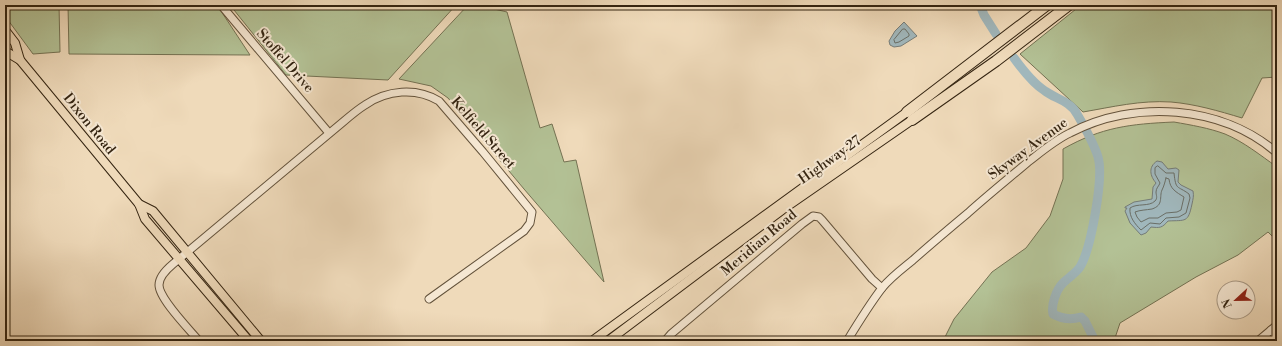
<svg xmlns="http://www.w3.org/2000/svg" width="1282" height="346" font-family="'Libre Bodoni',serif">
<rect width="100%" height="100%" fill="#efdaba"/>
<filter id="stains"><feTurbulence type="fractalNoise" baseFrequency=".005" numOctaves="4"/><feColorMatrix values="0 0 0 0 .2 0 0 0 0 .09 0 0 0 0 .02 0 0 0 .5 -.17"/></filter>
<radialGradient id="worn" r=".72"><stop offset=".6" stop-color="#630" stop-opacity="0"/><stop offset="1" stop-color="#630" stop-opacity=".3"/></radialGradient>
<g fill="#b3c195" stroke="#747253">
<path d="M5,5H59L60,52L33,54L5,16Z"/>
<path d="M68,5H217L250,55L69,54Z"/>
<path d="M230,5H456L388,80L286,75Z"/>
<path d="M468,5H477L507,12L540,128L552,124L564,162L576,160L604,282L524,189L448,98L431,86L399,79Z"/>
<path d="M1081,5H1277V77L1262,78L1242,118C1219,111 1195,104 1171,102C1141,100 1112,107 1083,112L1020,54Z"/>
<path d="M1174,122C1191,125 1209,128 1225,134C1244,142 1260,155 1277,167V241L1268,232L1238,255L1196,277L1120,323L1114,341H943L954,319L992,272L1026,248L1050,216L1063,179V149C1102,127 1130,124 1174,122Z"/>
</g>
<g fill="#a0b7bc" stroke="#757c78">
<path d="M904,22L917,36L901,46L894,47L890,45L889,41L895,31Z"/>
<path d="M1157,161L1162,162L1168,169L1176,168L1179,170L1178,182L1181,185L1193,191C1194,196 1193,199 1192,204C1188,223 1186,220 1168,221C1162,228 1160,228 1151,227L1146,233L1141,235L1130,223L1125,211L1127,208H1125V207L1134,202L1152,199L1153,187L1156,183C1150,176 1148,167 1157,161Z"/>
</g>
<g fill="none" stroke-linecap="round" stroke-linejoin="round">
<g stroke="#6a6e66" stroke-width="1">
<path d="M903,29H905L909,34V36L899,42L895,43L894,40Z"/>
<path d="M1158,166L1166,173H1174C1176,191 1177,185 1189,194L1190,198L1186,213L1179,217L1166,218L1160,224L1150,223L1141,230C1135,224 1129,217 1130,208C1137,203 1149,207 1155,201C1158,198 1156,195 1156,192C1156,188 1159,186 1160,183L1155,174V168Z"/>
<path d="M1166,178L1169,179C1170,189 1176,192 1184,197L1181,210L1177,212L1166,213L1158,218H1149L1141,222L1137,217L1135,212C1140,210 1146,210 1152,209C1164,205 1159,197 1162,190C1164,186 1165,182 1166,178Z"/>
</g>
<g stroke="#a0b7bc" stroke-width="9">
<path d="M980,5L984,15L996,34"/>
<path d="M1014,58C1022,69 1034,84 1045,91C1056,99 1070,101 1077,114C1084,126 1094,144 1098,157C1104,177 1091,249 1080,267C1076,273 1068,278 1063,283C1056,290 1051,305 1053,314C1062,319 1071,320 1081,317L1085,321L1095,341"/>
</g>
<g stroke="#63523b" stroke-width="9">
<g id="minor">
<path d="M221,5L329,133"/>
<path d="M1271,330L1277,337"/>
<path d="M199,341C190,330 159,299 159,285C159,277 167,269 173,264L343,122C350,116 357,110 365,105C387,90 416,87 439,101L483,152L532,212L530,223L524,231L429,299"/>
<path d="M665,341L671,334L802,224L813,216L819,217L822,220L872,279L882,288"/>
<path d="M847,341C858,323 869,305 882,288C891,277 902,269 913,260C931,244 950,228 968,213C988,195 1008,179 1028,162C1041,152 1055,140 1070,133C1134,99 1222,105 1277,153"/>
<path d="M1258,341L1277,325"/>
</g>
</g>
<g stroke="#342411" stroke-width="10">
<g id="major">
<path d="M5,30L15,43L20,60L139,204L145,219L249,341"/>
<path d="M5,51L20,60"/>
<path d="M139,204L153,211L261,341"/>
<path d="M592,341L907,112"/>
<path d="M608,341L782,210L912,120"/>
</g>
</g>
<g stroke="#342411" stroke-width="12">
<g id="highway">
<path d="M907,112L1047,5"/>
<path d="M912,120L996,61L1069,5"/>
</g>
</g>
<use href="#minor" stroke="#f5e7d2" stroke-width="7"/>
<use href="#major" stroke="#efdaba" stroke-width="8"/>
<use href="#highway" stroke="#efdaba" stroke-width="10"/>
</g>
<g text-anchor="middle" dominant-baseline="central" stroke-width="4" stroke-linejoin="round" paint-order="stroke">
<g font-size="14" fill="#342411" stroke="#f5e7d2">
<text transform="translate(285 61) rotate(49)">Stoffel Drive</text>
<text transform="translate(89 124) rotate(51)">Dixon Road</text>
<text transform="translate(483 133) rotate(49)">Kelfield Street</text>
<text transform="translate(1028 149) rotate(-36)">Skyway Avenue</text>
<text transform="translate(830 160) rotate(-35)">Highway 27</text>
<text transform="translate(759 243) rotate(-40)">Meridian Road</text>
</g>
</g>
<rect width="1282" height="346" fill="none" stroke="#efdaba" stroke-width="20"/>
<rect x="6" y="6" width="1270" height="334" fill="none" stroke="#342411" stroke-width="2"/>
<rect x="10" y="10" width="1262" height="326" fill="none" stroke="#342411"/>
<g transform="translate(1236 300) rotate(248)"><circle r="19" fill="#f5e7d2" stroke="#a89985"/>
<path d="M0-3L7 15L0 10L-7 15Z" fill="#8f2418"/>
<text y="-6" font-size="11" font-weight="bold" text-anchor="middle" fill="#342411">N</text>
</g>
<rect width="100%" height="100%" filter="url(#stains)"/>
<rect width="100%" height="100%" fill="url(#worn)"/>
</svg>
